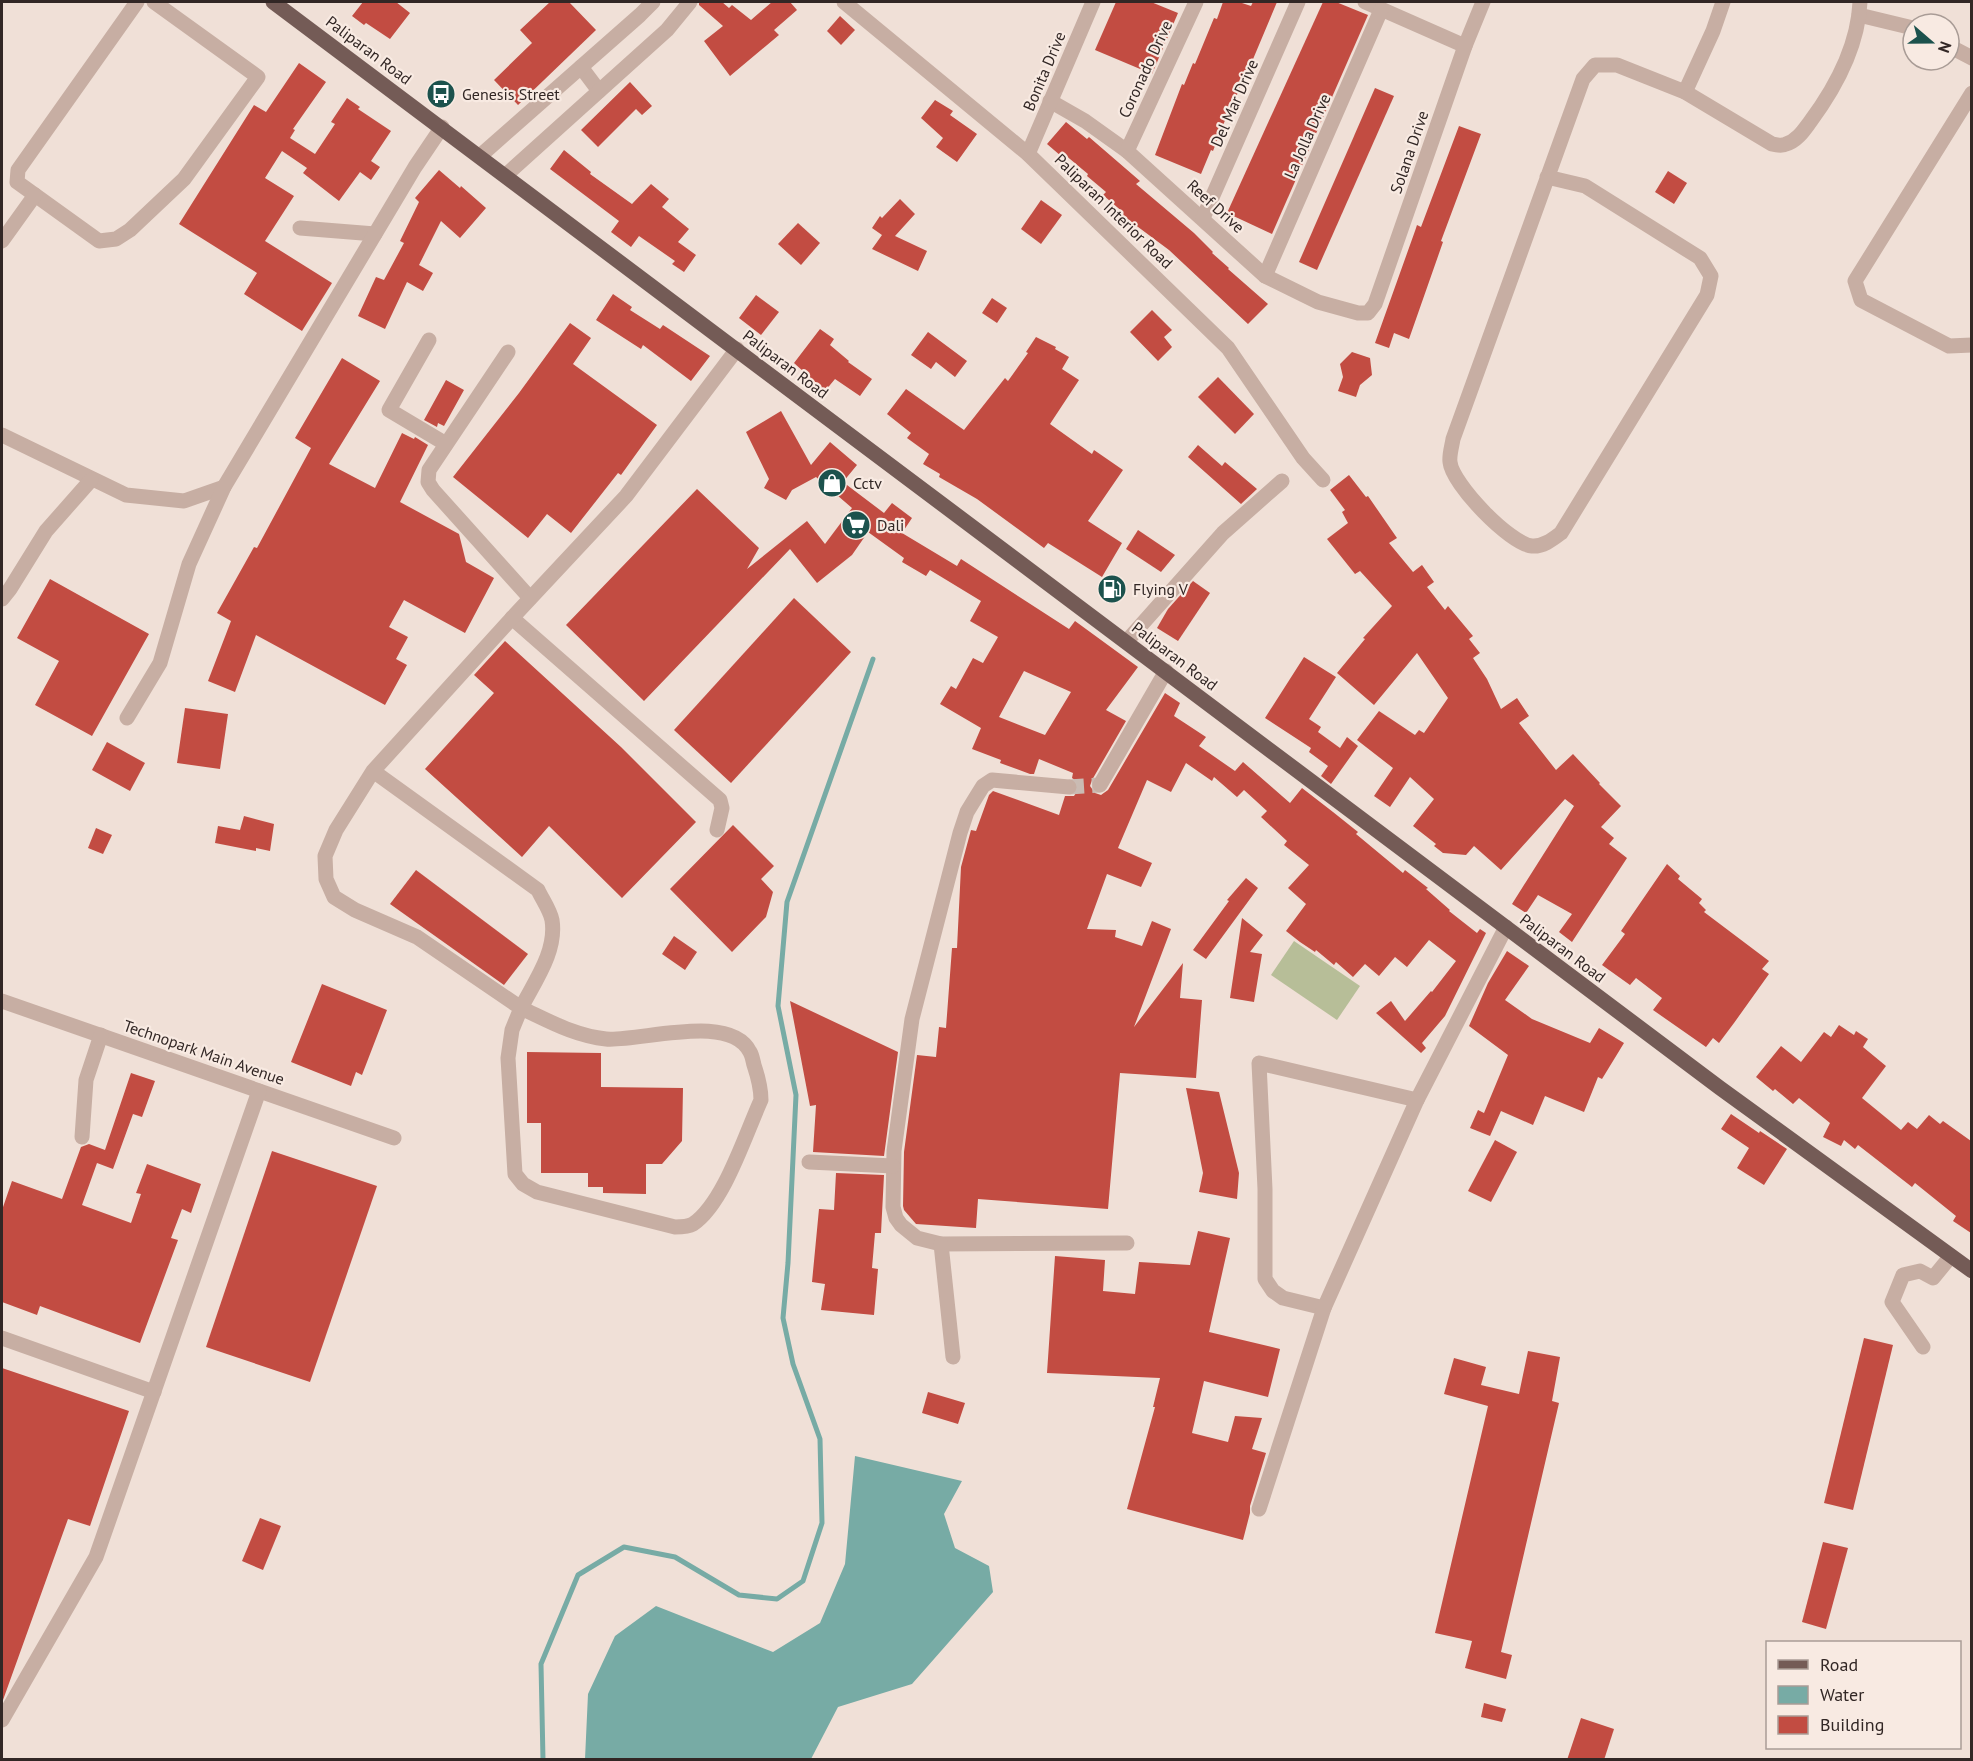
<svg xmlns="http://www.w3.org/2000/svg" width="1973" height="1761" font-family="'PT Sans',sans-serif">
<rect width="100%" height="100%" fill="#f0e0d7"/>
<path fill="#b7be98" d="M1294,941L1360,986L1337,1020L1271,975Z"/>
<path fill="#77aba5" d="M855,1456L962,1481L944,1514L955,1548L989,1566L993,1592L912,1684L838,1707L811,1759H585L588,1694L615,1636L656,1606L773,1652L820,1623L845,1564Z"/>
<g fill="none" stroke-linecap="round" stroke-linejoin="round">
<path stroke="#77aba5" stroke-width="5" d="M543,1760L541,1664L578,1575L624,1547L675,1557L739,1595L777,1599L803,1581L822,1523L820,1439L793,1364L783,1318L788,1263L796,1095L778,1006L787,902L873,659"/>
</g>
<g fill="#c24c42" fill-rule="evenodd">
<path d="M363,2H396L410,13L390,39L366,23L364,25L352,16Z"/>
<path d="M550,2H569L596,30L518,105L494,80L532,43L520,30Z"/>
<path d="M699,2H722L729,8L732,5L751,20L772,2H790L797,10L774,30L779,35L730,76L704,41L723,26L699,5Z"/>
<path d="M1116,2H1151L1178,13L1152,74L1095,50Z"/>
<path d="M1223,2H1239L1251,6L1253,2H1277L1243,83L1242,82L1233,105H1231L1213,151L1211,150L1201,174L1155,155L1182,84L1184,85L1193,63L1195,64L1214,18L1217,19Z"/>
<path d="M1323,2H1336L1368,15L1272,234L1227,213Z"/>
<path d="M840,16L855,30L841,45L827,31Z"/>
<path d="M299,63L326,82L293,129L295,130L290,138L315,154L335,124L331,122L347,98L360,107L358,109L391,131L371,161L380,167L371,180L360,172L339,201L303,173L307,168L282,151L265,178L294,196L265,241L332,283L302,331L244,294L257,273L179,224L254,105L266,112Z"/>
<path d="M630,82L652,106L642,115L636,109L598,147L581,130Z"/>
<path d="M1375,88L1394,96L1317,270L1299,262Z"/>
<path d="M935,100L953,111L950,115L977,134L957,162L936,147L943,138L921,118Z"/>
<path d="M1066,122L1087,139L1089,137L1140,181L1136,184L1194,233L1213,252L1212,253L1229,268L1228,269L1268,304L1248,324L1169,250L1122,215L1124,213L1103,195L1106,192L1087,176L1088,174L1064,154L1061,156L1047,144Z"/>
<path d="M1459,126L1481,134L1441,241L1443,242L1409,339L1394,333L1389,348L1375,343L1415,231L1417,225L1421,227Z"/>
<path d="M564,150L591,172L590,174L632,204L651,184L669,199L662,207L689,229L678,242L696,255L684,272L672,264L675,261L639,236L631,247L611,232L619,221L550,169Z"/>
<path d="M439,170L460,188L461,186L486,208L460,238L441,221L419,265L433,273L423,291L407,282L385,329L358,316L376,277L384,280L404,243L400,241L419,202L415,198Z"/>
<path d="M1668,171L1687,183L1674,204L1655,192Z"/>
<path d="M900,199L915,214L895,236L927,251L918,271L872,249L882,235L872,228L880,216L882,218Z"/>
<path d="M1041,200L1062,215L1041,244L1021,229Z"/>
<path d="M798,223L820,243L801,265L778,244Z"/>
<path d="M613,294L632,307L630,310L660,329L663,325L710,356L691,381L643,345L641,349L596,320Z"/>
<path d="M756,295L779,312L761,335L739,318Z"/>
<path d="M992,298L1007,308L997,323L982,313Z"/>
<path d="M1152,310L1172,330L1164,337L1172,347L1158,361L1130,332Z"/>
<path d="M570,323L591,338L573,364L657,425L621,475L618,473L571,533L547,514L528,538L453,477L519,393Z"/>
<path d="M820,329L834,339L830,345L849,361L848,362L872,379L860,396L835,379L825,391L794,363Z"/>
<path d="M928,332L967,361L955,377L936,362L931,369L911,355Z"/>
<path d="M1036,337L1056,347L1055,349L1069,357L1062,369L1079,380L1050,424L1092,454L1094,450L1123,470L1088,521L1122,543L1102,577L1048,543L1044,548L977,499L939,477L940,474L923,464L929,454L907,438L911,433L887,414L906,389L964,430L1005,378L1008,381L1028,353L1026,352Z"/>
<path d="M1352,352L1370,358L1372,375L1360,385L1356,397L1338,391L1343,377L1340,364Z"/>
<path d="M342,358L380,381L329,464L375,488L402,433L414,439L415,437L428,445L400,502L459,534L466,562L494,578L465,633L404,600L389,627L408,637L396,659L407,665L385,705L256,635L235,692L208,681L231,621L217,613L254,547L257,548L311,448L295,438Z"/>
<path d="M1218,377L1254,414L1235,434L1198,397Z"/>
<path d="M446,380L464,390L444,426L438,423L437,427L424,420Z"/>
<path d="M781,411L811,465L830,442L857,465L843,482L884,513L892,503L912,518L902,533L957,566L961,559L1069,629L1075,621L1138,667L1106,710L1126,721L1092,780L1090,786L1095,793L1101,795L1108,790L1165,693L1180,703L1174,716L1206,737L1199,746L1235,771L1243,762L1290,803L1302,788L1333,812L1358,832L1356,834L1403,873L1405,870L1428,888L1426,889L1450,910L1449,911L1477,933L1480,929L1486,933L1445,1016L1422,1043L1426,1048L1421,1053L1376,1013L1391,1001L1405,1021L1431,991L1432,992L1456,961L1429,940L1407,967L1395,957L1379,976L1365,964L1353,977L1336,962L1334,965L1316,950L1315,952L1300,942L1286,931L1306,904L1288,888L1309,865L1284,845L1287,841L1261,817L1267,811L1244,790L1237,797L1214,777L1212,781L1186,763L1171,792L1147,780L1118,848L1152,863L1141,887L1107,874L1087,929L1116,930L1115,937L1142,946L1152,921L1171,929L1134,1027L1183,963L1180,998L1202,1000L1196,1078L1120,1073L1108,1209L978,1199L976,1228L916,1224L904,1210L903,1206L904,1152L917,1055L936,1057L939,1027L946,1028L952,948H957L961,867L971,830L976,831L989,795L993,791L1059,815L1065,796H1074L1079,788L1078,782L1072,778L1073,773L1039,759L1034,774H1030L1000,763L1001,760L972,749L981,728L940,704L951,686L956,689L973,658L983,663L998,637L970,621L981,601L930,570L926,576L902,562L904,558L868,532L852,555L817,583L790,549L644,701L566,625L697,489L759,548L747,569L807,521L825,544L852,508L816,477L792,490L786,500L764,488L769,479L746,432ZM1024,671L1071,692L1045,735L999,717Z"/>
<path d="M1198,445L1222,466L1225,462L1257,489L1241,504L1188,457Z"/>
<path d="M1349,475L1366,497L1368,496L1397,538L1389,543L1413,572L1422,565L1434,582L1427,587L1445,610L1448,606L1473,636L1469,639L1480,653L1473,658L1487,679L1501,709L1517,698L1529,716L1519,723L1556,770L1573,754L1600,783L1599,784L1621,806L1601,827L1614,838L1609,844L1627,858L1572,942L1559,932L1572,914L1538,895L1526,913L1512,904L1574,806L1565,799L1501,870L1474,846L1466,855L1443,853L1434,846L1436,844L1413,826L1434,799L1410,777L1390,807L1374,796L1393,768L1357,740L1379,711L1415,735L1419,730L1424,733L1448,698L1417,653L1374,705L1337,673L1365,639L1363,638L1392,606L1360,571L1355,574L1327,539L1348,523L1342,512L1345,510L1330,490Z"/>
<path d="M1138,530L1175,555L1161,572L1126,549Z"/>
<path d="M50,579L149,634L92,736L35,705L59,661L17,638Z"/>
<path d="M1193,581L1210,593L1178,641L1157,628L1168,609Z"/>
<path d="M794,598L851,652L731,783L674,730Z"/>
<path d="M505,641L621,747L696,822L622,898L549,826L522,857L425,769L494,693L474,675Z"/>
<path d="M1304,657L1336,677L1309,719L1321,727L1318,732L1340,748L1347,737L1358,746L1331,784L1321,776L1328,766L1309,752L1311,748L1265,718Z"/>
<path d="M185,708L228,714L220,769L177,763Z"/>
<path d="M107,742L145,763L130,791L92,770Z"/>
<path d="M244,816L274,824L270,851L256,848V851L215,843L218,826L240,830Z"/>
<path d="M733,825L774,866L761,879L773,892L766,917L732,952L670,889Z"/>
<path d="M96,828L112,835L103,854L88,848Z"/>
<path d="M1667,864L1680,876L1678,879L1702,899L1699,903L1706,910L1704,912L1769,961L1762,969L1769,974L1734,1023L1719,1043L1713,1038L1706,1047L1653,1010L1662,998L1636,978L1630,985L1602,965L1625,934L1621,931Z"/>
<path d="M416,870L528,954L504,985L390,904Z"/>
<path d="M1246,878L1258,888L1206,959L1193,950L1229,901L1227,900Z"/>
<path d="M1242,918L1263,935L1250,952L1262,954L1254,1002L1230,998Z"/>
<path d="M674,936L697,952L685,970L662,954Z"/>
<path d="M1507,951L1529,966L1505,1000L1532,1019L1590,1043L1599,1028L1624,1043L1602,1079L1598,1077L1584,1112L1545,1096L1533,1125L1501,1111L1490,1136L1470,1128L1478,1110L1484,1113L1508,1055L1469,1026L1488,983Z"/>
<path d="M322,984L387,1010L362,1075L356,1072L351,1086L291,1062Z"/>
<path d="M790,1001L898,1052L884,1156L813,1152L816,1105L810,1106Z"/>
<path d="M1839,1025L1854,1035L1856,1031L1868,1039L1863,1047L1886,1066L1862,1098L1901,1130L1908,1122L1917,1129L1929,1115L1940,1124L1943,1121L1971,1141V1233L1953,1221L1956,1216L1915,1183L1912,1187L1858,1145L1855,1149L1844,1140L1841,1146L1823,1137L1830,1123L1799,1098L1793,1104L1775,1089L1773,1091L1756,1077L1781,1046L1801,1062L1824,1032L1831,1037Z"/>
<path d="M527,1052L601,1053V1087L683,1088L682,1141L662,1164H646V1194L603,1193V1187H588V1173H541V1123H527Z"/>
<path d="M131,1073L155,1081L142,1117L133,1114L113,1169L97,1163L82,1205L131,1223L141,1194L136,1193L147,1164L201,1184L191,1213L182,1209L171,1238L178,1240L140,1343L40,1306L37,1315L2,1302V1210L12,1181L62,1199L81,1147L89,1144L105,1150Z"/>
<path d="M1186,1088L1219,1092L1239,1173L1237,1199L1199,1192L1203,1173Z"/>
<path d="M1731,1114L1759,1133L1760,1131L1787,1149L1764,1185L1737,1168L1749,1148L1721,1129Z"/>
<path d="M1495,1140L1517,1152L1491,1202L1468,1191Z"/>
<path d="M272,1151L377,1186L310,1382L206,1347Z"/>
<path d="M836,1173L884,1175L881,1233H875L872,1268L878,1269L874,1315L821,1310L825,1284L812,1282L819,1209L834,1210Z"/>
<path d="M1198,1231L1230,1238L1209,1332L1280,1349L1268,1397L1204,1381L1192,1433L1228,1442L1235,1416L1262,1418L1252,1449L1266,1453L1250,1506V1513L1243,1540L1127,1509L1155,1407H1153L1160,1378L1047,1373L1055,1256L1105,1260L1103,1291L1135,1294L1139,1262L1190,1265Z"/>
<path d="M1864,1338L1893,1345L1853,1510L1824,1503Z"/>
<path d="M1528,1351L1560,1357L1552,1401L1559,1403L1501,1652L1512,1655L1506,1679L1465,1668L1472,1641L1435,1633L1488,1406L1444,1394L1454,1358L1486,1367L1481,1385L1519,1394Z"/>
<path d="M2,1368L129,1411L90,1526L68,1519L3,1700Z"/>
<path d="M928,1392L965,1403L958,1424L922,1413Z"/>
<path d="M260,1518L281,1526L263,1570L242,1561Z"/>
<path d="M1823,1542L1848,1548L1826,1629L1802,1622Z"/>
<path d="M1484,1703L1506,1709L1502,1722L1481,1717Z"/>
<path d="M1581,1718L1614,1729L1604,1760H1567Z"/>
</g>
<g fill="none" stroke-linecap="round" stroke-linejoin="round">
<path stroke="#cabbb3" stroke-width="15" stroke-dasharray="15 8" stroke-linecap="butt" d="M1069,787L1100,785"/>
<g stroke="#c7aea3" stroke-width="15">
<path d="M137,2L18,170L17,182L99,241L116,239L130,230L184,179L258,77L154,2"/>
<path d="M844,2L1028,154L1228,348L1303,458L1323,480"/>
<path d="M1365,2L1465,46"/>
<path d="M1859,15L1913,28"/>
<path d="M1949,46L1972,58"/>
<path d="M581,67L599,91"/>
<path d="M1685,92L1713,31L1723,2"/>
<path d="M1972,93L1855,281L1861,300L1949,346L1972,345"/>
<path d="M1050,101L1085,121L1127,151L1265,276L1318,302L1358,313H1368L1375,304L1465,46L1483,2"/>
<path d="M1127,151L1196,2"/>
<path d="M1028,154L1093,2"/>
<path d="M480,156L640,15L653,2"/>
<path d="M506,175L667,30L690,2"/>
<path d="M1547,177L1585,186L1700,258L1711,276L1707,295L1561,533C1553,539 1543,547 1532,546C1510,544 1452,484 1450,462C1449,455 1452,446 1453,439L1583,79L1595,65H1617L1685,92L1772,144C1776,145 1783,146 1786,144C1797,141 1804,130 1810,122C1836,87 1858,46 1860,2"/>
<path d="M1203,218L1298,2"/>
<path d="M300,228L375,234"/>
<path d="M2,241L35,195"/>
<path d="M1265,276L1381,10"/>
<path d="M429,340L389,410L446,444"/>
<path d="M508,352L429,470L428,482L433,490L530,598"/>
<path d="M2,435L126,495L184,501L224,487"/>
<path d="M2,599L10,589L46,531L91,480"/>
<path d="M512,618L720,800L722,808L717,830"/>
<path d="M1126,642L1223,533L1282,481"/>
<path d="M127,718L160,663L189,564L224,487L415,167L442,127"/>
<path d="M373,771L538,890C542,899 550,910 552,920C557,951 535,981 521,1008C549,1021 575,1036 606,1039C640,1042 730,1012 750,1052C752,1055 753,1061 754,1065C758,1077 761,1087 761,1100C745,1135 724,1203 693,1224C688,1227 681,1227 675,1227L537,1192L523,1184L515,1174L508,1058L512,1030L521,1008L417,937L355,910L334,897L326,879L325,856L336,830L373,771L512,618L626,496L737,349"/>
<path d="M1100,785L1166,671"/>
<path d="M1069,787L992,780L983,786L978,794L967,812L960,833L912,1019L894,1151L893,1207L896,1218L901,1225L917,1238L941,1244L1127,1243"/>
<path d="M2,1001L394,1138"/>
<path d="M82,1137L86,1080L101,1035"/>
<path d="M809,1162L893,1166"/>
<path d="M941,1244L953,1357"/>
<path d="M1324,1308L1283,1298L1273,1291L1265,1279V1189L1259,1063L1417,1100"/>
<path d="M2,1338L154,1392"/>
<path d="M1923,1347L1892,1302L1903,1275L1920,1271L1933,1278L1951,1256"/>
<path d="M1259,1509L1324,1308L1417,1100L1506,927"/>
<path d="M2,1720L96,1557L259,1091"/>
</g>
<path stroke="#745b56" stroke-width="15" d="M273,2L1720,1088L1972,1271"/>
</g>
<defs>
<g id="bus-disc" transform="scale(1.5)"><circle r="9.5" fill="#1c524d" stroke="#f8eae2"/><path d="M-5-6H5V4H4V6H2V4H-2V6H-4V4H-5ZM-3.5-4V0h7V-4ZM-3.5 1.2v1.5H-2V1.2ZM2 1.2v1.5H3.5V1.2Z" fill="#fff"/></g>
<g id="shop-disc" transform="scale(1.5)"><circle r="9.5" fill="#1c524d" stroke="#f8eae2"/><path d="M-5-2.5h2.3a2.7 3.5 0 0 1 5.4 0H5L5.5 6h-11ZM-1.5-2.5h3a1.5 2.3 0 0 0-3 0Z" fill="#fff"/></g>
<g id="supermarket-disc" transform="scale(1.5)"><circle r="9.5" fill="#1c524d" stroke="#f8eae2"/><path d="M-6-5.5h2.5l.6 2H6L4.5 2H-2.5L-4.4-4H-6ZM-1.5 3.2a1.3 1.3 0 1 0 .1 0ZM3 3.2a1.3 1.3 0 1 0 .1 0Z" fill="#fff"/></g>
<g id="fuel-disc" transform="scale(1.5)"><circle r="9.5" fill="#1c524d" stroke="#f8eae2"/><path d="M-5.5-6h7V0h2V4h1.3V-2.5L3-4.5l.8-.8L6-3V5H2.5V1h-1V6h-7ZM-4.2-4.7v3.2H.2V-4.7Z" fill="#fff"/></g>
</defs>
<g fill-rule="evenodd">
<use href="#bus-disc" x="441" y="94"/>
<use href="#shop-disc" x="832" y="483"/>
<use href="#supermarket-disc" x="856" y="525"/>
<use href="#fuel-disc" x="1112" y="589"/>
</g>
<g text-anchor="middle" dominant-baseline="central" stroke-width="4.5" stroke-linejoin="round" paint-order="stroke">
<g font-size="16" fill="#322725" stroke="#f8eae2">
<text transform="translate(369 50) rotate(37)">Paliparan Road</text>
<text transform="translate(1145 69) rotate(-65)">Coronado Drive</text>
<text transform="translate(1044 71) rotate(-67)">Bonita Drive</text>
<text transform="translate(1234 103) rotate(-66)">Del Mar Drive</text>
<text transform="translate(1307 136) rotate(-66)">La Jolla Drive</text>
<text transform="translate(1409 152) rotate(-71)">Solana Drive</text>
<text transform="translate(1216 206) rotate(42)">Reef Drive</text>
<text transform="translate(1114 211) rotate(44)">Paliparan Interior Road</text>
<text transform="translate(786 364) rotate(37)">Paliparan Road</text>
<text transform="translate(1175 656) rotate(37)">Paliparan Road</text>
<text transform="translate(1563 948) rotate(37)">Paliparan Road</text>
<text transform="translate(204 1052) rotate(19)">Technopark Main Avenue</text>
</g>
<g font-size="16" fill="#322725" stroke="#f8eae2" text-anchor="start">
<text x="462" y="94">Genesis Street</text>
<text x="853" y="483">Cctv</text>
<text x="877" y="525">Dali</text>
<text x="1133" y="589">Flying V</text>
</g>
</g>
<rect width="1973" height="1761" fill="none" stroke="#322725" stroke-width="6"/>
<rect x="1766" y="1641" width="195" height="108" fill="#f8eae2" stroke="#a99c96" stroke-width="1.5"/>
<rect x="1778" y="1660" width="30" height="9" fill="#745b56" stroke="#a99c96" stroke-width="1.5"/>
<text x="1820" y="1671" font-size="18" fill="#322725">Road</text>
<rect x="1778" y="1686" width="30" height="18" fill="#77aba5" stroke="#a99c96" stroke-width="1.5"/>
<text x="1820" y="1701" font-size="18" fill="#322725">Water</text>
<rect x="1778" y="1716" width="30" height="18" fill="#c24c42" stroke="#a99c96" stroke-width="1.5"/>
<text x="1820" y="1731" font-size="18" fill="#322725">Building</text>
<g transform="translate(1931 42) rotate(110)"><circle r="28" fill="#f8eae2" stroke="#a99c96" stroke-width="1.5"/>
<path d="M0-4.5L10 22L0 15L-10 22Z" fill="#1c524d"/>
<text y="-9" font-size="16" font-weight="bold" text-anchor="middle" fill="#322725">N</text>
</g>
</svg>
